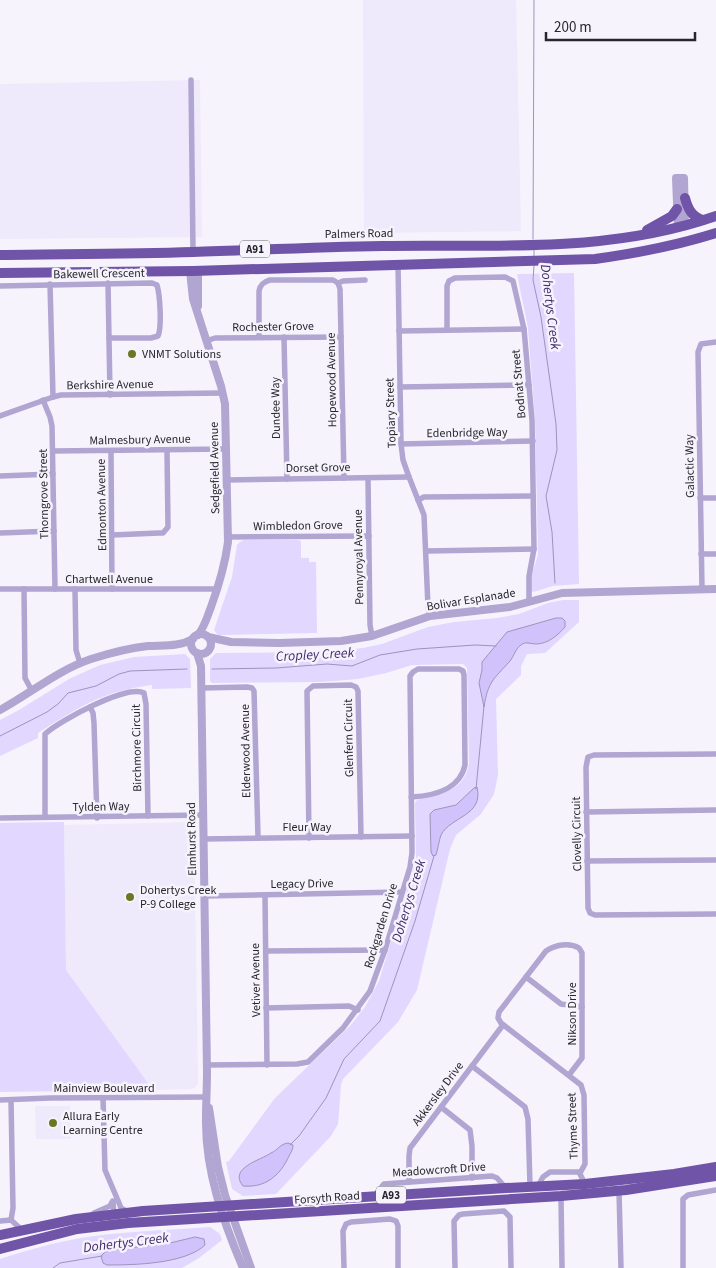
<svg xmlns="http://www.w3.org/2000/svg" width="716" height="1268" font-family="'Source Sans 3',sans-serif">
<rect width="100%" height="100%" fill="#f6f3fd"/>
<g fill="#eee9fb">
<path d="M363,0H516L521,231L364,233Z"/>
<path d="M200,80L202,237L0,239V84Z"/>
<path d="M192,822L194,825L198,1084L193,1089L153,1090L66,970L64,825Z"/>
<path d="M35,1106H70L71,1139H36Z"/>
</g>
<g fill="#e1d7ff">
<path d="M574,273L579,584L553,586L533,592L531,591V577L538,555L535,420L528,328L517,274Z"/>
<path d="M244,540H299L301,542V558H309V562H316L317,633L218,635L214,630L232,577L237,545L240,542Z"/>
<path d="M563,600H579V622L545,653L527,654L521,666V675L496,699L498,775L494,794L481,814L456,835L450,849L417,990L398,1022L343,1079L341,1085L338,1124L331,1136L276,1194L243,1196L232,1189L226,1162L229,1161L275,1098L350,1026L365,1007L379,981L416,859L415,803L417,800C441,793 464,792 469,764L467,668L463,664L412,665L386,673L358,679L321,682L212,683L210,681V659L216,653L326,652L363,648L382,644L428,627L454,622L497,618L519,614L548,603Z"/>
<path d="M185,654L190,659L191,688L152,689V685C103,691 79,707 38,733V738L0,756V720L19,710L69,679L100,665L134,657Z"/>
<path d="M64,822L66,970L153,1090L0,1092V823Z"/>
<path d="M210,1227L220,1234L222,1240L199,1258L182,1268H0V1259C31,1249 62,1240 94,1236C132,1231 172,1230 210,1227Z"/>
</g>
<g fill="#d2c2fb" stroke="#9f93bc">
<path d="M556,618H562L565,621V627C558,635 548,644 536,644C531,644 525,641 521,645C516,648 514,656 510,661C494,679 488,681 484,707L479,683L482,670V662L507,632Z"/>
<path d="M477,787C484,816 451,816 441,835C439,840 438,849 436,855L433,856L431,852L430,814L434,810L456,805L474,788Z"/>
<path d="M288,1143L293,1145C293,1150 291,1152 289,1156C280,1176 265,1188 243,1186C228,1168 261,1160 271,1153C278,1150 280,1144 288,1143Z"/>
<path d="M195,1237L204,1239L205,1245C185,1264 134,1265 107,1265L103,1263L101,1256L105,1252L111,1250L170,1243Z"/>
</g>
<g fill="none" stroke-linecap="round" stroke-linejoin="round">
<g stroke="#9f93bc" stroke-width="1">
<path d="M533,239L534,0"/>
<path d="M534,248V257"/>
<path d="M534,266L533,280L541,317L556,424L557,450L546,496L552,532L555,583"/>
<path d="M212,669L276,668L327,664L352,666L380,655L417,649L475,645L496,646"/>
<path d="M0,736L47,712L58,704L68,693L96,686L119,674L130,671L187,669"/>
<path d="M476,789L484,706"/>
<path d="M290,1145L299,1136L326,1098L344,1059L380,1021L415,921L434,856"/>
<path d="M53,1268L60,1263L102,1256"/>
</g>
<g stroke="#b1a5d1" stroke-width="5.5">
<path d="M191,80L193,252"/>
<path d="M398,265L401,444L403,460L409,477L424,515L428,607L430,616"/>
<path d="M108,283L110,395"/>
<path d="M338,283L340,289L344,478"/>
<path d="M50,284L53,397"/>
<path d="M0,286L152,283L157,285C160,295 162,327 158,336L151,338H109"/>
<path d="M447,330V286L449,281L455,278L505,277L513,281L524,329L532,420L534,549L529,576V601"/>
<path d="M399,331L524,329"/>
<path d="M259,337V291C260,285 263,282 270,280H333L338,283L343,281L365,280"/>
<path d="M284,337L287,479"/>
<path d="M206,341L215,338L341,337"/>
<path d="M400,387L529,385"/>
<path d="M43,400L50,417L52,426L55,589"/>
<path d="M0,416L53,397L61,395L223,393"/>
<path d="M401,444L533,441"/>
<path d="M53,451L227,449"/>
<path d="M111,451L112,589"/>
<path d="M0,476L53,474"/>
<path d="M368,478L370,625L372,636"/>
<path d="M227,480L409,477"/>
<path d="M700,498H716"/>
<path d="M418,500L424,497L533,496"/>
<path d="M0,533L54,531"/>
<path d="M112,535L159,533H163L168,527L167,450"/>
<path d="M228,537L369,536"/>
<path d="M427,551L534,549"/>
<path d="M701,554H716"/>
<path d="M0,589H218"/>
<path d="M24,589L25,678L32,691"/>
<path d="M75,589L76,650L80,663"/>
<path d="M702,589L698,352L701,344L716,342"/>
<path d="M201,688L247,687L252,688L254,691L258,837"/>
<path d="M90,707L93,713L94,723L97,818"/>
<path d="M716,754L594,755L588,757L586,767L588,908L590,913L595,915L716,914"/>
<path d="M586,812L716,810"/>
<path d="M45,817V734C59,721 127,684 144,693L146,704L148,816"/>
<path d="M0,818L203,815"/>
<path d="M309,838L307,691L313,686L351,685L356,687L358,691L361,837"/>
<path d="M203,839L412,836"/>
<path d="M587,861L716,860"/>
<path d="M265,895L267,1065"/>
<path d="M204,896L401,892"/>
<path d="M266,951L385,950"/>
<path d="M526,977L561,1004L582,1007"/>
<path d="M266,1008L349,1006L358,1010"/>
<path d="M207,1065L297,1064L308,1062L343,1028L370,991L385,950L410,867L412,853L410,676L413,672L418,669H459L463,671L464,675L465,765C460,789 434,796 411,797"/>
<path d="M472,1066L525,1107L528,1119L530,1186"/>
<path d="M569,1075L582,1058V953L579,948C569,942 555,945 546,951L499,1012L498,1018L501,1023L581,1085L584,1095L585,1164L580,1173"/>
<path d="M103,1098L105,1170L119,1203L121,1208L128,1212"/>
<path d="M0,1100L50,1098L207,1097"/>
<path d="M441,1107L470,1130L472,1146V1178"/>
<path d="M409,1182V1156L410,1148L503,1025"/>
<path d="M538,1186L543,1177L550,1172H579L585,1184"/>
<path d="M619,1191L621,1268"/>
<path d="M375,1196L384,1184L492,1176L497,1178L506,1188"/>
<path d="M561,1196L562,1268"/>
<path d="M113,1201L114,1217"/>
<path d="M94,1213L110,1206L112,1202"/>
<path d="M11,1220L13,1208L11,1100"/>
<path d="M0,1221L11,1220L22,1230"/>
<path d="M344,1268L343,1231L346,1224L351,1222L390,1219L396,1221L398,1226V1268"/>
<path d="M455,1268L454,1221L459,1215L463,1214L504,1211L510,1217L511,1268"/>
<path d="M683,1268V1199L688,1195L716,1190"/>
</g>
<g stroke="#b1a5d1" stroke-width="8">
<path d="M678,228L676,178H684L685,226"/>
<path d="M198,270V306"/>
<path d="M190,271L193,299L221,386L225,404L228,542C225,565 219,585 211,607C207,617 205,626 198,635"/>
<circle cx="201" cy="644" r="10"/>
<path d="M208,637L231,642L279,643L341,641L372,636L430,616L510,607L562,593L716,589"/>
<path d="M197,653L201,666L207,1072C207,1087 206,1103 206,1118C205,1170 223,1221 243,1268"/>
<path d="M0,710C31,693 58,670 91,659C110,653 129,648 148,646C164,645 179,647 193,639"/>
<path d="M209,1108L218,1167L225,1195L251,1268"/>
</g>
<g stroke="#7054a7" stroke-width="10">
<path d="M685,198C688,209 692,217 703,220"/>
<path d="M647,230L672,216L677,209"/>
<path d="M0,255C64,254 129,254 193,252C256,250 319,247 382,246C494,244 608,254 716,216"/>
<path d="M0,273L193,271L595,259C638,253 675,246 716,233"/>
<path d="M0,1235L76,1219L143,1211L506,1188L585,1184L674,1174L716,1167"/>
<path d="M0,1249L77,1229L128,1223L561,1196L626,1190L716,1176"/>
</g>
</g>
<g fill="#6b7722" stroke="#f6f3fd" stroke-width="2">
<circle cx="132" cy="354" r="5"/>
<circle cx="130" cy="897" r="5"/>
<circle cx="53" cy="1123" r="5"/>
</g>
<g text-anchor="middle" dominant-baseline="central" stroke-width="5" stroke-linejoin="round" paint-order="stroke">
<g fill="#f6f3fd" stroke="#656469" stroke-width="1">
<rect x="240" y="240.5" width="30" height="17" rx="4"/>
<rect x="376" y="1186.5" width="30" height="17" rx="4"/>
</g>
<g font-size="11" font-weight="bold" fill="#27262a">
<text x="255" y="249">A91</text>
<text x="391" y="1195">A93</text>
</g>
<g font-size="12" fill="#27262a" stroke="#f6f3fd">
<text transform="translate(359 234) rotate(-1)">Palmers Road</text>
<text transform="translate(99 274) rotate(-1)">Bakewell Crescent</text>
<text transform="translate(273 327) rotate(-1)">Rochester Grove</text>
<text transform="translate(332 380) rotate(-91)">Hopewood Avenue</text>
<text transform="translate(519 384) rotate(-95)">Bodnat Street</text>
<text transform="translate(110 385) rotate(-1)">Berkshire Avenue</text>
<text transform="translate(276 408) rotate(-91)">Dundee Way</text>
<text transform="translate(391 413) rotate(-92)">Topiary Street</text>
<text transform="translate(467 433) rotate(-1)">Edenbridge Way</text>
<text transform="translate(140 440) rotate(-1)">Malmesbury Avenue</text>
<text transform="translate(690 466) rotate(-91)">Galactic Way</text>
<text transform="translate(215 468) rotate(-91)">Sedgefield Avenue</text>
<text transform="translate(318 468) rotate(-1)">Dorset Grove</text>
<text transform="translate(44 494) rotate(-91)">Thorngrove Street</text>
<text transform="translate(102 505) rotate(-91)">Edmonton Avenue</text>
<text transform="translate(298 526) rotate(-1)">Wimbledon Grove</text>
<text transform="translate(359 557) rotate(-91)">Pennyroyal Avenue</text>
<text x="109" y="579">Chartwell Avenue</text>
<text transform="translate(471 600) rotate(-9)">Bolivar Esplanade</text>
<text transform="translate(349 738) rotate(-91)">Glenfern Circuit</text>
<text transform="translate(137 748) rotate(-91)">Birchmore Circuit</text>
<text transform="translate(246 751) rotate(-91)">Elderwood Avenue</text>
<text transform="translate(101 807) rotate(-1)">Tylden Way</text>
<text x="307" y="827">Fleur Way</text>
<text transform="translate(577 834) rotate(-91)">Clovelly Circuit</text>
<text transform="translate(192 839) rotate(-91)">Elmhurst Road</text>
<text transform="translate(302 884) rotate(-1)">Legacy Drive</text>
<text transform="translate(381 926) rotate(-73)">Rockgarden Drive</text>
<text transform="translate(256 980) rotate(-91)">Vetiver Avenue</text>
<text transform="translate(572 1014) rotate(-90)">Nikson Drive</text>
<text x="104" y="1088">Mainview Boulevard</text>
<text transform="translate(438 1094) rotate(-53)">Akkersley Drive</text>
<text transform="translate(573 1126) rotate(-92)">Thyme Street</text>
<text transform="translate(439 1170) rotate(-4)">Meadowcroft Drive</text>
<text transform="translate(327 1198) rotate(-4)">Forsyth Road</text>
</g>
<g font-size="12" fill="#27262a" stroke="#f6f3fd" text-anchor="start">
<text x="142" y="354">VNMT Solutions</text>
<text x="140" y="890">Dohertys Creek<tspan x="140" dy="14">P-9 College</tspan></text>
<text x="63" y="1116">Allura Early<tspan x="63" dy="14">Learning Centre</tspan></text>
</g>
<g font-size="14" font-style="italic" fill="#432c6e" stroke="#f6f3fd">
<text transform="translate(550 307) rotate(83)">Dohertys Creek</text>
<text transform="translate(315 655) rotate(-3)">Cropley Creek</text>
<text transform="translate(409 901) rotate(-73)">Dohertys Creek</text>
<text transform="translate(126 1243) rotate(-7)">Dohertys Creek</text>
</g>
</g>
<path d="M546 32v8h149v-8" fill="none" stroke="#27262a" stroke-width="2.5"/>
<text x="554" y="32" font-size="15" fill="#27262a" stroke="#f6f3fd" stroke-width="4" paint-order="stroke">200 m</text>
</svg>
